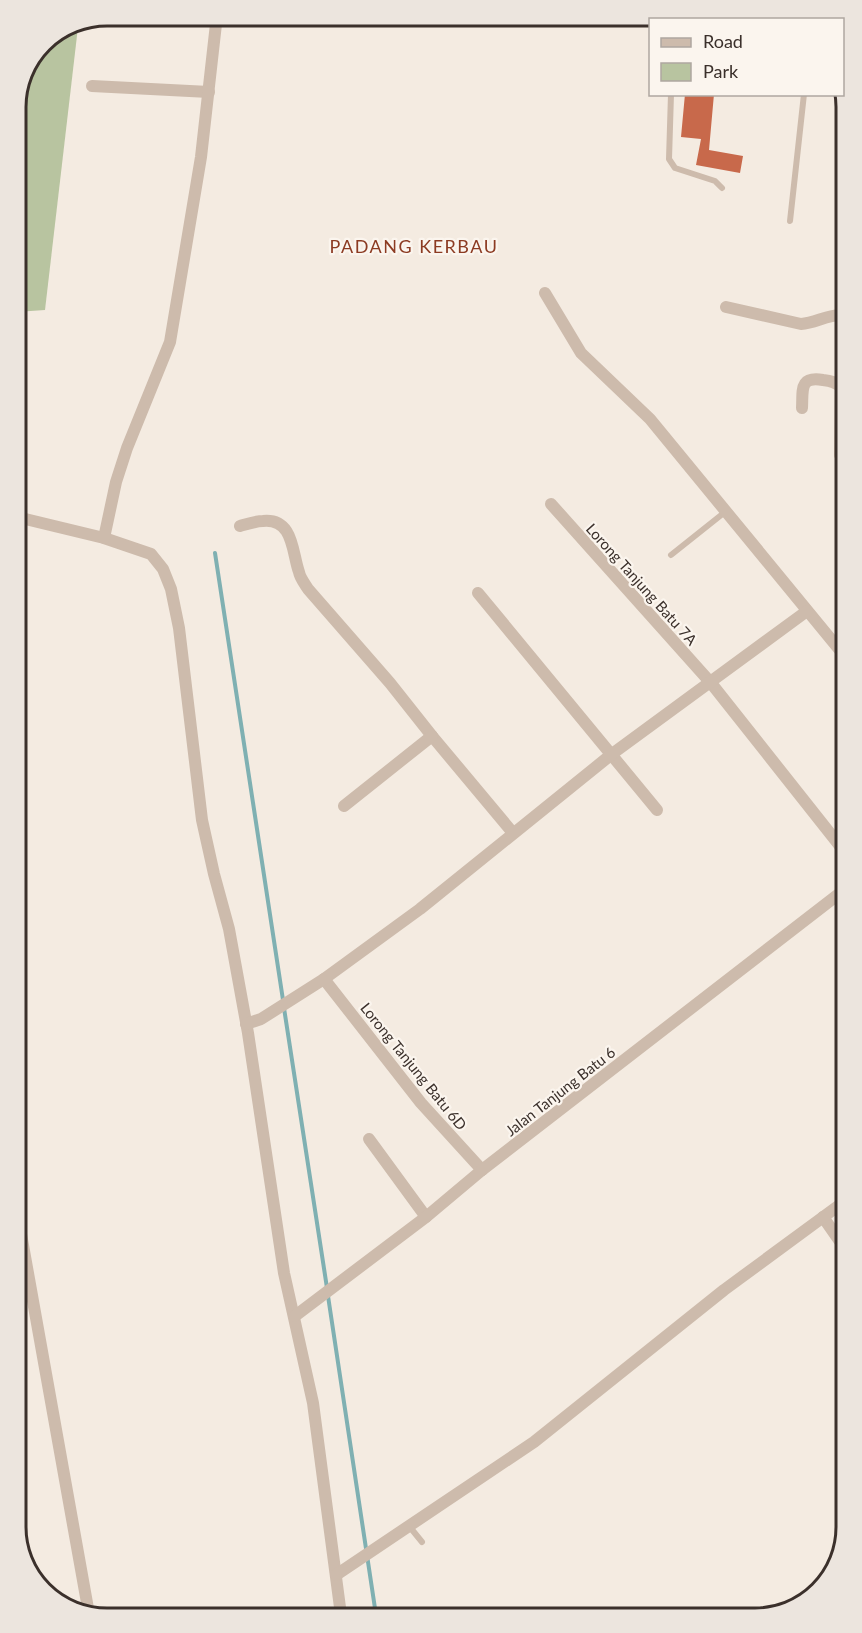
<svg xmlns="http://www.w3.org/2000/svg" width="862" height="1633" font-family="Lato,sans-serif">
<rect width="100%" height="100%" fill="#f4ebe1"/>
<path fill="#b8c4a0" d="M78,27L45,310L16,312L15,101L42,42Z"/>
<g fill="none" stroke-linecap="round" stroke-linejoin="round">
<g stroke="#7fb0b2" stroke-width="4">
<path d="M215,553L283,1000"/>
<path d="M284,1008L327,1288"/>
<path d="M328,1296L376,1615"/>
</g>
</g>
<path fill="#c8694b" d="M685,94H714L709,150L743,156L740,173L696,165L701,139L681,137Z"/>
<g fill="none" stroke-linecap="round" stroke-linejoin="round">
<g stroke="#cdbbac" stroke-width="6">
<path d="M671,94L669,159L675,168L715,181L722,188"/>
<path d="M790,221L804,94"/>
<path d="M671,555L725,512"/>
<path d="M409,1526L422,1542"/>
</g>
<g stroke="#cdbbac" stroke-width="12">
<path d="M92,86L209,92"/>
<path d="M545,293L581,353L650,419L843,654"/>
<path d="M726,307L801,324C815,323 827,315 841,315"/>
<path d="M802,408C803,390 799,376 823,380C831,381 835,382 841,387L840,455L842,458"/>
<path d="M551,504L711,683L844,851"/>
<path d="M17,517L104,538L151,554L163,569L171,589L179,628L202,820L214,874L229,929L248,1033L284,1273L313,1403L341,1615"/>
<path d="M240,526C247,524 256,521 263,521C294,518 292,553 299,572C300,578 305,584 308,589L390,683L432,736L513,833"/>
<path d="M104,538L116,482L127,448L170,342L201,157L217,15"/>
<path d="M478,593L657,810"/>
<path d="M344,806L432,736"/>
<path d="M324,979L421,1103L482,1170"/>
<path d="M246,1024L261,1019L324,979L420,909L612,754L807,611"/>
<path d="M369,1139L426,1217"/>
<path d="M823,1217L846,1250"/>
<path d="M21,1234L89,1614"/>
<path d="M295,1316L426,1217L482,1170L844,890"/>
<path d="M336,1575L534,1442L724,1290L845,1201"/>
</g>
<path stroke="#cdbbac" stroke-width="15" d="M672,15L698,20"/>
</g>
<g text-anchor="middle" dominant-baseline="central" stroke-width="4.5" stroke-linejoin="round" paint-order="stroke">
<g font-size="15" fill="#3b302b" stroke="#fbf5ee">
<text transform="translate(642 584) rotate(48)">Lorong Tanjung Batu 7A</text>
<text transform="translate(414 1066) rotate(51)">Lorong Tanjung Batu 6D</text>
<text transform="translate(560 1091) rotate(-38)">Jalan Tanjung Batu 6</text>
</g>
<g font-size="18" letter-spacing="1.5" fill="#8c3b22" stroke="#fbf5ee">
<text x="414" y="246">PADANG KERBAU</text>
</g>
</g>
<path d="M0 0H862V1633H0ZM107 26H755A81 81 0 0 1 836 107V1527A81 81 0 0 1 755 1608H107A81 81 0 0 1 26 1527V107A81 81 0 0 1 107 26Z" fill="#ece5de" fill-rule="evenodd"/>
<path fill="none" stroke="#3b302b" stroke-width="3" d="M107 26H755A81 81 0 0 1 836 107V1527A81 81 0 0 1 755 1608H107A81 81 0 0 1 26 1527V107A81 81 0 0 1 107 26Z"/>
<rect x="649" y="18" width="195" height="78" fill="#fbf5ee" stroke="#aea6a0" stroke-width="1.5"/>
<rect x="661" y="38" width="30" height="9" fill="#cdbbac" stroke="#aea6a0" stroke-width="1.5"/>
<text x="703" y="48" font-size="18" fill="#3b302b">Road</text>
<rect x="661" y="63" width="30" height="18" fill="#b8c4a0" stroke="#aea6a0" stroke-width="1.5"/>
<text x="703" y="78" font-size="18" fill="#3b302b">Park</text>
</svg>
